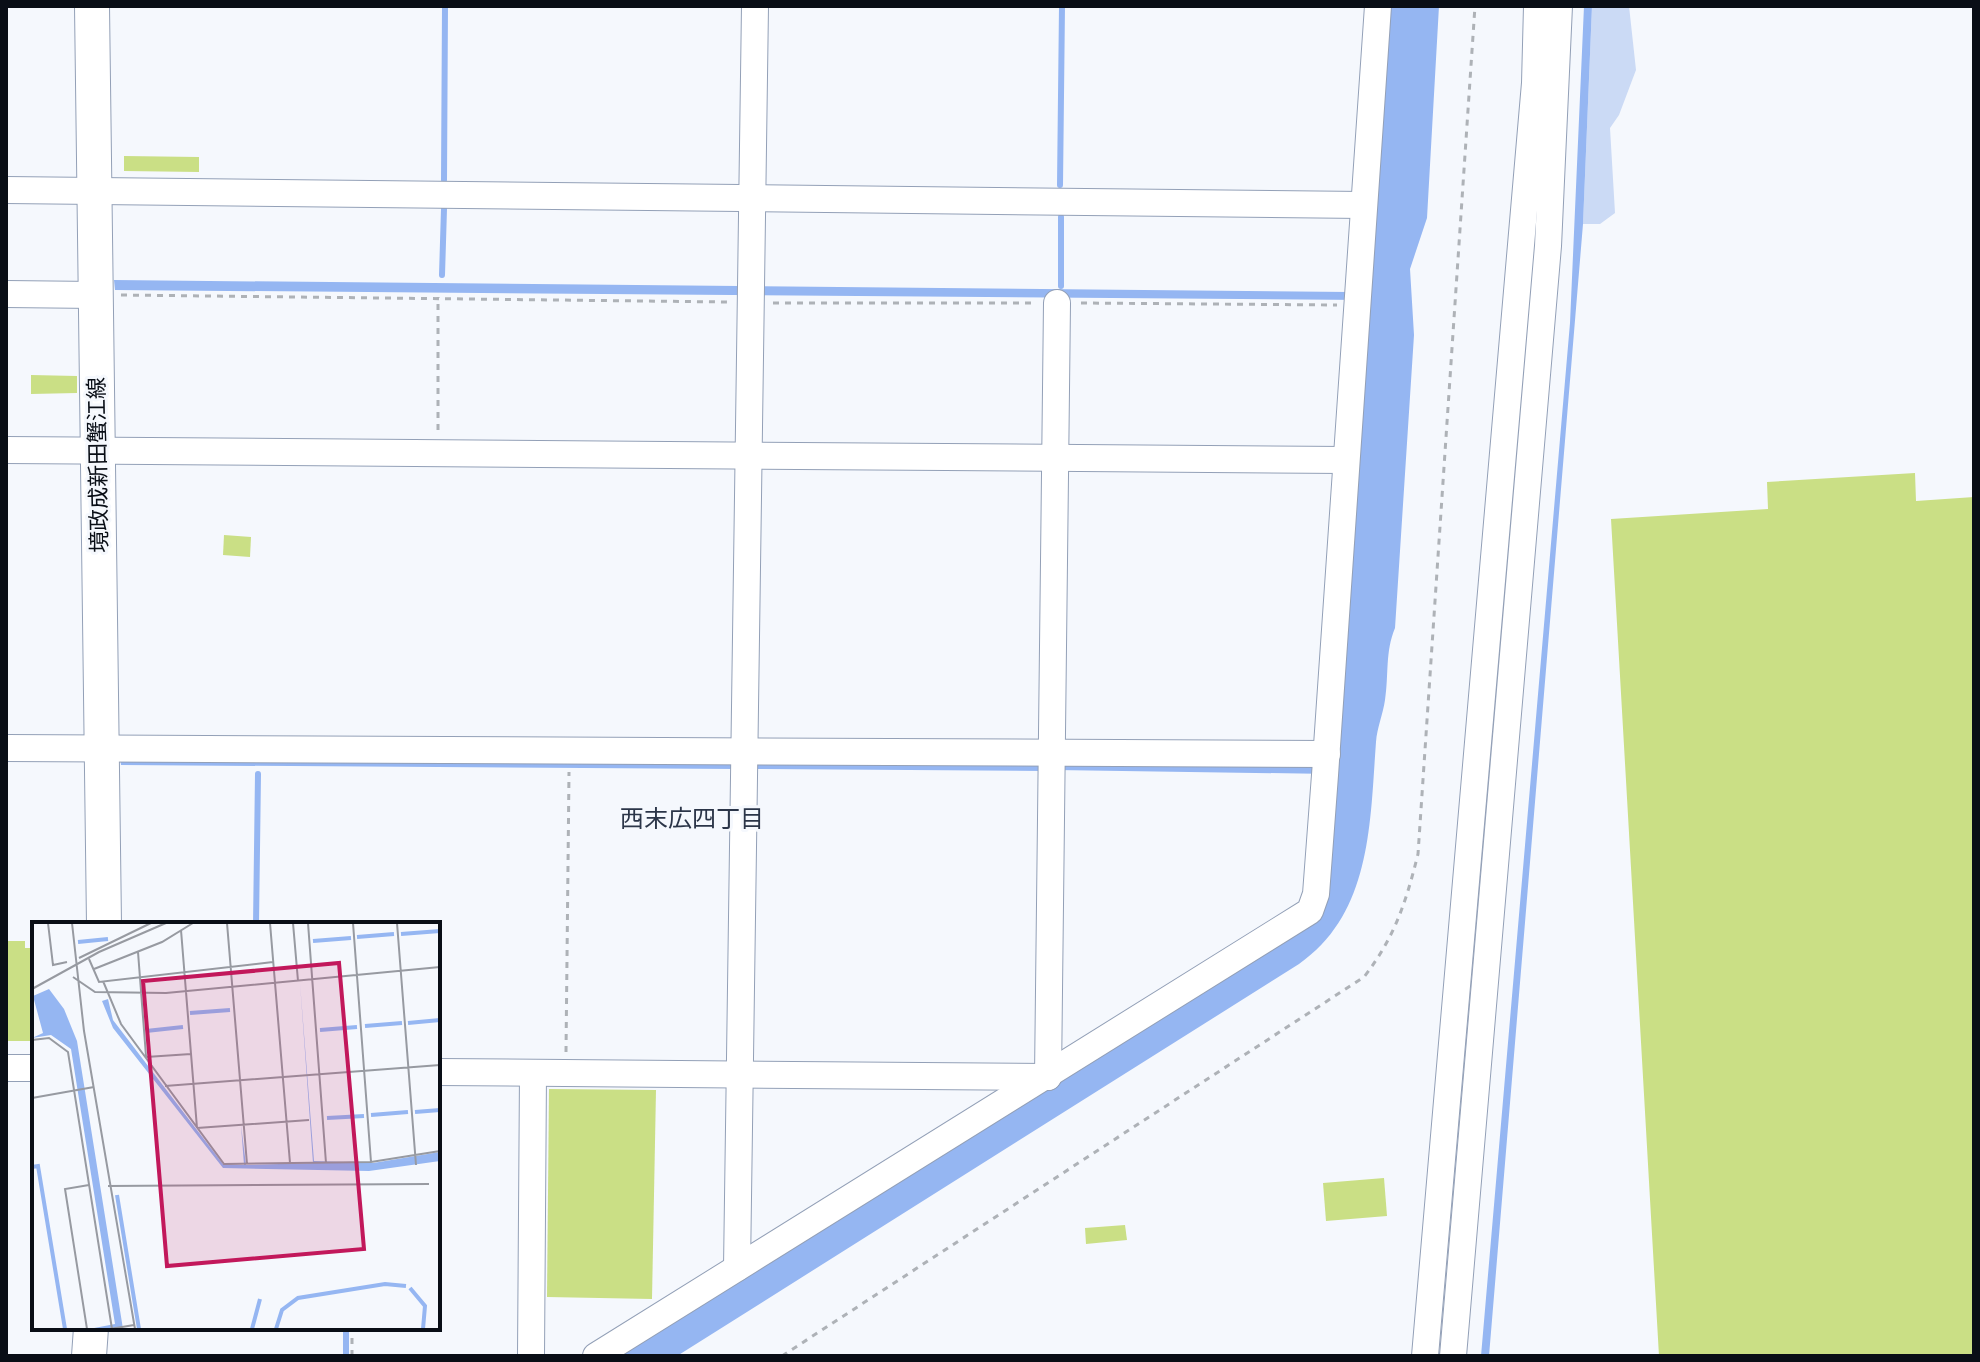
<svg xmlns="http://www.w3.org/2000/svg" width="1980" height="1362" font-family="Rubik,'Noto Sans JP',sans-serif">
<rect width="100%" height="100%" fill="#f5f8fd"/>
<path fill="#cbdaf5" d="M1592,6H1629L1636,70L1619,115L1610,128L1615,213L1600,224H1583Z"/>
<g fill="#95b6f2">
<path d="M1385,6H1439L1427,218L1410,269L1414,335L1395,628C1385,652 1389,674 1385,700C1383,714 1377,728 1376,742C1370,822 1372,913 1299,964L677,1356H618L1299,928L1331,774L1056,770V763L1332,760L1365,300L115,290L114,280L1349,292Z"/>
<path d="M1584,6H1592L1583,224L1489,1356H1481L1570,323Z"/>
<path d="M120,757L735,760V769L121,765Z"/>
<path d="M753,762L1045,763L1044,771L753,769Z"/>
</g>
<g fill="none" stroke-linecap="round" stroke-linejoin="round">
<g stroke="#95b6f2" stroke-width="6">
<path d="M444,180L445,6"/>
<path d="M1060,185L1062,6"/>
<path d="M442,275L444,209"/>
<path d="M1061,286V217"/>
<path d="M256,924L258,774"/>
<path d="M346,1356V1328"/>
</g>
</g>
<g fill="#cadf85">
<path d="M124,156L199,157V172L124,171Z"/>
<path d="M31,375L77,376V393L31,394Z"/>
<path d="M1915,473L1916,501L1974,497V1356H1659L1611,519L1768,509L1767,482Z"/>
<path d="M224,535L251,537L250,557L223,555Z"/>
<path d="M6,941H25V948H34V1041H6Z"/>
<path d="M549,1089L656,1090L652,1299L547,1297Z"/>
<path d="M1384,1178L1387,1216L1326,1221L1323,1183Z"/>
<path d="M1125,1225L1127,1240L1086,1244L1085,1228Z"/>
</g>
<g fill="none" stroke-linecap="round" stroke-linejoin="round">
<g stroke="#93a0b7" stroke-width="28">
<g id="minor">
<path d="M6,190L1364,205"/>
<path d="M6,294L96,295"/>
<path d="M6,450L1346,460"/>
<path d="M6,748L1327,754"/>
<path d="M6,1068H34"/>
<path d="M438,1072L1048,1077"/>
<path d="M1048,1077L1057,303"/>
<path d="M737,1268L755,6"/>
<path d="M531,1356L533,1073"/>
<path d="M596,1356L1310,911L1316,894L1325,775L1378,6"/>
<path d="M1425,1356L1535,83L1537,6"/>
<path d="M1453,1356L1548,246L1559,6"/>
</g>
</g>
<g stroke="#93a0b7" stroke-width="36">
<g id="major">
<path d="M92,6L104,924"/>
<path d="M89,1356L91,1328"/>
</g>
</g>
<g stroke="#aeb2b7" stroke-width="3" stroke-dasharray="6 6" stroke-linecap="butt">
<path d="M121,295L729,302"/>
<path d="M773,303H1033"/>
<path d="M1081,303L1337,305"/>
<path d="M438,430V297"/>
<path d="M566,1052L569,772"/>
<path d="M352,1356V1328"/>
<path d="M782,1356L1364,977C1395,937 1406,902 1418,854L1475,6"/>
</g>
<use href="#minor" stroke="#fff" stroke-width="26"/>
<use href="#major" stroke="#fff" stroke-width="34"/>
</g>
<g text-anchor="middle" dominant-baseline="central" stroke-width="6" stroke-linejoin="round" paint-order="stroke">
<g font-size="22" fill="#090e16" stroke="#f5f8fd">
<text transform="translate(98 465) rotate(-91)">境政成新田蟹江線</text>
</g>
<g font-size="24" fill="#2b3548" stroke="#f5f8fd">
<text x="692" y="819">西末広四丁目</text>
</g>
</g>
<g transform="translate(32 922)">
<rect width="408" height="408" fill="#f5f8fd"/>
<path d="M268,61L282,239L341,241L408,230V239L337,249L191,246L81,106L70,79L76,77L81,98L191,242L212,243L209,203L214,243L281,241ZM17,67L32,87L45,119L91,407H57L83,402L39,127L19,113L0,116L11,111L1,74Z" fill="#95b6f2"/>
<path fill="none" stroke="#95b6f2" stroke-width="4" d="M369,12L408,9M325,15L362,12M281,19L319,16M46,20L76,17M158,91L198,88M376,101L408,98M333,104L370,101M288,108L325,105M114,109L151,105M383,190L408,188M339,193L376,190M295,196L332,194M0,245L6,244L33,407M85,273L107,407M378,366L393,384L391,407M220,407L228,377M244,407L250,388L266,376L353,362L374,364"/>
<path fill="none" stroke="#979aa1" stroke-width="2" d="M16,1L21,43L35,40M40,1L52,109L103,407M195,1L215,242M238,1L258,241M261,1L266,59M276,1L294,241M321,1L339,240M365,1L384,243M149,8L165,206M106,30L114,134M47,36L119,1M57,37L67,60L241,40M62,47L130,20L161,1M41,55L63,70L134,71L408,45M71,59L89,102L192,242L339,240L408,229M0,67L67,30L134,1M0,118L17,116L36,130L80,407M114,135L159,132M133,164L408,143M0,176L62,165M165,206L277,198M76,264L397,262M55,407L33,267L57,263M78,407L102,403"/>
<path fill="#c2185b" fill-opacity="0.15" stroke="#c2185b" stroke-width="4" d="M307,41L332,327L135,344L111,59Z"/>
<rect width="408" height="408" fill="none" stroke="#090e16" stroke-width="4"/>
</g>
<rect width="1980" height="1362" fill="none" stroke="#090e16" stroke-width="16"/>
</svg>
